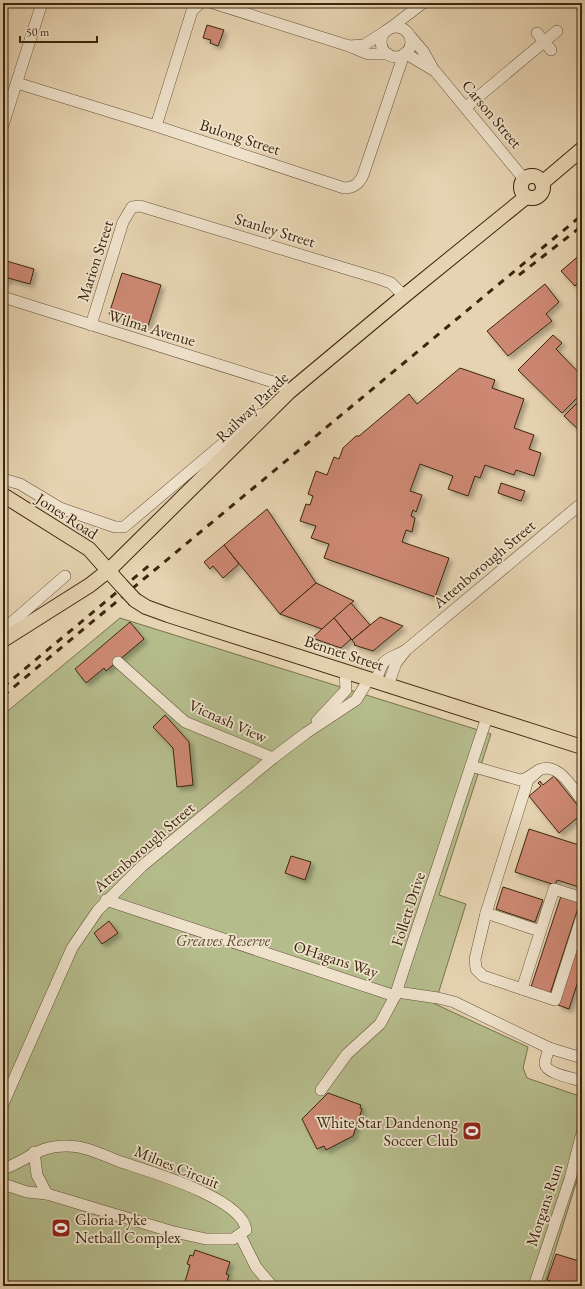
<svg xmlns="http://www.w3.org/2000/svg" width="585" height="1289" font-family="'EB Garamond',serif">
<defs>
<filter id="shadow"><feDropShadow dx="3.5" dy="3.5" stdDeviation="2" flood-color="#0004"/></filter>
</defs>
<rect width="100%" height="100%" fill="#e6d3b1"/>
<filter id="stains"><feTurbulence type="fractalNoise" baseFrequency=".005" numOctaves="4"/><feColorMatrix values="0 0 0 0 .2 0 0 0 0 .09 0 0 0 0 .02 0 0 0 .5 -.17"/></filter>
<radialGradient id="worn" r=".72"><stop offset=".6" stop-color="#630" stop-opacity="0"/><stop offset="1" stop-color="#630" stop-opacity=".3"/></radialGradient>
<path fill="#b5bc8c" stroke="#78724d" d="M120,618L491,734L439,895L466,904L435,1004L528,1047L523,1068L527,1078L582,1097V1164L544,1286H3V715Z"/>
<g fill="#cd8873" stroke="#3c270e" filter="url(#shadow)">
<path d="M207,25L224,30L218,46L210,43L211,40L203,38Z"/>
<path d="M582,253V278L575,286L561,271Z"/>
<path d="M3,260L34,269L30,284L8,278L6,283L3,282Z"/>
<path d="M122,273L161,285L148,326L109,314Z"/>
<path d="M545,284L559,302L546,314L552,321L508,356L487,331Z"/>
<path d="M553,335L562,343L556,349L582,376V393L562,413L518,370Z"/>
<path d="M460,368L495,380L492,388L524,399L514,428L534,435L529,449L541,453L534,476L516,470L514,475L485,465L480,478L475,476L468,496L448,489L453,476L420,464L410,491L422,495L416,512L413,510L411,516L415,518L412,532L406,530L402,542L449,558L435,597L324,558L329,544L311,538L316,526L300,521L306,504L310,505L313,496L308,494L316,471L327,475L334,457L339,459L343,448L356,436H359L409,394L417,404Z"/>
<path d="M582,398V433L564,416Z"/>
<path d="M501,483L525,491L521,501L498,493Z"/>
<path d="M267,509L316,583L280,614L224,545Z"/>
<path d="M224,545L239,564L223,578L213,566L210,569L204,562Z"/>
<path d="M316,583L354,601L322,629L280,614Z"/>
<path d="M351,603L370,625L352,640L334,618Z"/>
<path d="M380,617L403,626L373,651L354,645L355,644L352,640Z"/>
<path d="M334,618L351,639L341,648L312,638Z"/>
<path d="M130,622L144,639L106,671L104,668L86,683L75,669Z"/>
<path d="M165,715L189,742L193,785L177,787L173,748L153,727Z"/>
<path d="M554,776L582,811V814L559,833L529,796L541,786L538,783L540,781L543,785Z"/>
<path d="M529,829L582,846V888L557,880L555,885L515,872Z"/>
<path d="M291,856L311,862L305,880L285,873Z"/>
<path d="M503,887L543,900L535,922L496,909Z"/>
<path d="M562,893L581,899L550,994L531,987Z"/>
<path d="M109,921L118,933L102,944L94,933Z"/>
<path d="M582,931V969L569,1009L558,1005Z"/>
<path d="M328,1093L361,1105L360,1108L362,1109L353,1136L326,1150L324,1146L317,1149L302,1119Z"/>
<path d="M195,1250L230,1262L226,1274L229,1275L227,1281L236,1284V1286L184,1285L190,1265L187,1264L190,1255L193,1256Z"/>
<path d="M556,1254L582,1262V1286H565L547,1280Z"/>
</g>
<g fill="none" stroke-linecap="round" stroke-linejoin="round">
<g stroke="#665237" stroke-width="12">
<g id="minor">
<path d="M213,3L349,46L368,54H388"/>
<circle cx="396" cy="42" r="15"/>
<path d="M389,29L423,3"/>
<path d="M537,33L551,50"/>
<path d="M410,36L423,51L432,67"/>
<path d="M349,46L364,45L386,31"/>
<path d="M405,53L435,71L524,179"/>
<path d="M17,83L156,126L344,188C354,188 359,184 363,175L404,54"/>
<path d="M466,107L557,31"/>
<path d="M3,125L42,3"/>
<path d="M156,126L192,11L200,3"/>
<path d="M3,297L270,381L281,385L289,392"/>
<path d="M91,325L123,222L132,207L140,206L380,279L391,283L404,296"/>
<path d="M3,479L20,484L60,508L115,527H124L246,424L261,414"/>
<path d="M3,630L65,576"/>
<path d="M118,662L185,722L273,758"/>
<path d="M376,681C384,656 384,662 406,650"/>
<path d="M388,685L396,663L406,650L582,503"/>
<path d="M317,721L346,690L345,671"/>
<path d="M471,766L520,780C528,779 532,774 539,770C558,761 572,788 582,800"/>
<path d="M538,771L528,780L521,802L486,913L475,959L476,969L483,976L555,1000L582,916"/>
<path d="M106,900L395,996"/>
<path d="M486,913L540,931"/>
<path d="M522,989L554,889L582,898"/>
<path d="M397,992L438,998L454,1002L549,1048"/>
<path d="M582,1058L549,1048C548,1053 545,1059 545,1064C547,1074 573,1078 582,1081"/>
<path d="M321,1090L347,1054L380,1024L395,996L487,717"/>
<path d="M3,1104L72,948L98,910L142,866L273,758L306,733L356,700L369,679"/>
<path d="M34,1152L37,1175L47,1194"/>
<path d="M3,1169C29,1160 38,1145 68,1146C86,1146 105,1156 121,1162C148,1171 243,1198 246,1230L233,1239H206L170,1231L47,1194L27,1192L3,1184"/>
<path d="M240,1235L256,1267L272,1286"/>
<path d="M534,1286L570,1179L582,1133"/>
</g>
</g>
<g stroke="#3c270e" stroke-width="16">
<g id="major">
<circle cx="532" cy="187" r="11"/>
<path d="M542,183L582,149"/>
<path d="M3,495L89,549L121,585"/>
<path d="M135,600L146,607L168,615L582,747"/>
<path d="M3,640L90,585L109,570L289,392L404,296L526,197"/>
</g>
</g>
<use href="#minor" stroke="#efe2cc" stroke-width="11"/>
<use href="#major" stroke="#e6d3b1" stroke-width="14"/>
<g stroke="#3c270e" stroke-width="3" stroke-dasharray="7 7" stroke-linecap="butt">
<path d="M519,275L582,226"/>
<path d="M3,687L152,563"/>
<path d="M3,696L582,215"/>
</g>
<g stroke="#3c270e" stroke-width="16" stroke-linecap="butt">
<path id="major-bridge" d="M121,585L135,600"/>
</g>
<use href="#major-bridge" stroke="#e6d3b1" stroke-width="14"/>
</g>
<defs>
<g id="stadium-square" transform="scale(1)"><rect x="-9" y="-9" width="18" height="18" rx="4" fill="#8f2418" stroke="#efe2cc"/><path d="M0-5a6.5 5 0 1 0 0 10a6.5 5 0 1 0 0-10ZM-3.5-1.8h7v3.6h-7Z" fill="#fff"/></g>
</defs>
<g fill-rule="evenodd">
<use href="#stadium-square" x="472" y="1131"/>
<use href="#stadium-square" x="61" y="1228"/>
</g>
<g text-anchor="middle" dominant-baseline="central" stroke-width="3.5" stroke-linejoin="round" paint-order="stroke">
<g font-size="16" fill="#3c270e" stroke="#efe2cc">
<text transform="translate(492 114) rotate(50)">Carson Street</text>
<text transform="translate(240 137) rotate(18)">Bulong Street</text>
<text transform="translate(275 230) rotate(17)">Stanley Street</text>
<text transform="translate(95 261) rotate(-72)">Marion Street</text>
<text transform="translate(152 328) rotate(17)">Wilma Avenue</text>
<text transform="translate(252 407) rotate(-44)">Railway Parade</text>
<text transform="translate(67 516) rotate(33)">Jones Road</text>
<text transform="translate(484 564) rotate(-40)">Attenborough Street</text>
<text transform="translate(344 653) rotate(18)">Bennet Street</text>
<text transform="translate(228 721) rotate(24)">Vicnash View</text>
<text transform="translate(144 847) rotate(-41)">Attenborough Street</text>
<text transform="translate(408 909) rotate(-72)">Follett Drive</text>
<text transform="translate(336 959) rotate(18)">OHagans Way</text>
<text transform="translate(177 1167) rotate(22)">Milnes Circuit</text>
<text transform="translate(544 1205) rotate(-72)">Morgans Run</text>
</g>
<g font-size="16" font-style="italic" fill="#5a4c2e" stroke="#efe2cc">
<text x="223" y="940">Greaves Reserve</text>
</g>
<g font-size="16" fill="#3c270e" stroke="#efe2cc" text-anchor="end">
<text x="458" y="1122">White Star Dandenong<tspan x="458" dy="18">Soccer Club</tspan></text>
<text x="75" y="1219" text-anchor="start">Gloria Pyke<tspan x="75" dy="18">Netball Complex</tspan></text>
</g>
</g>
<rect width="585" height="1289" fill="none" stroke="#e6d3b1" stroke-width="16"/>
<rect x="4" y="4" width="577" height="1281" fill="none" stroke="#3c270e" stroke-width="2"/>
<rect x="8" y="8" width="569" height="1273" fill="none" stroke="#3c270e"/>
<path d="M20 36v6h77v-6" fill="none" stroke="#3c270e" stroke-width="2"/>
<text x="26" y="36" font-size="12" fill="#3c270e" stroke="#efe2cc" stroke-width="3" paint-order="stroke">50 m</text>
<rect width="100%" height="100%" filter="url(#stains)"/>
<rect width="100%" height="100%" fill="url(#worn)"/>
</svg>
